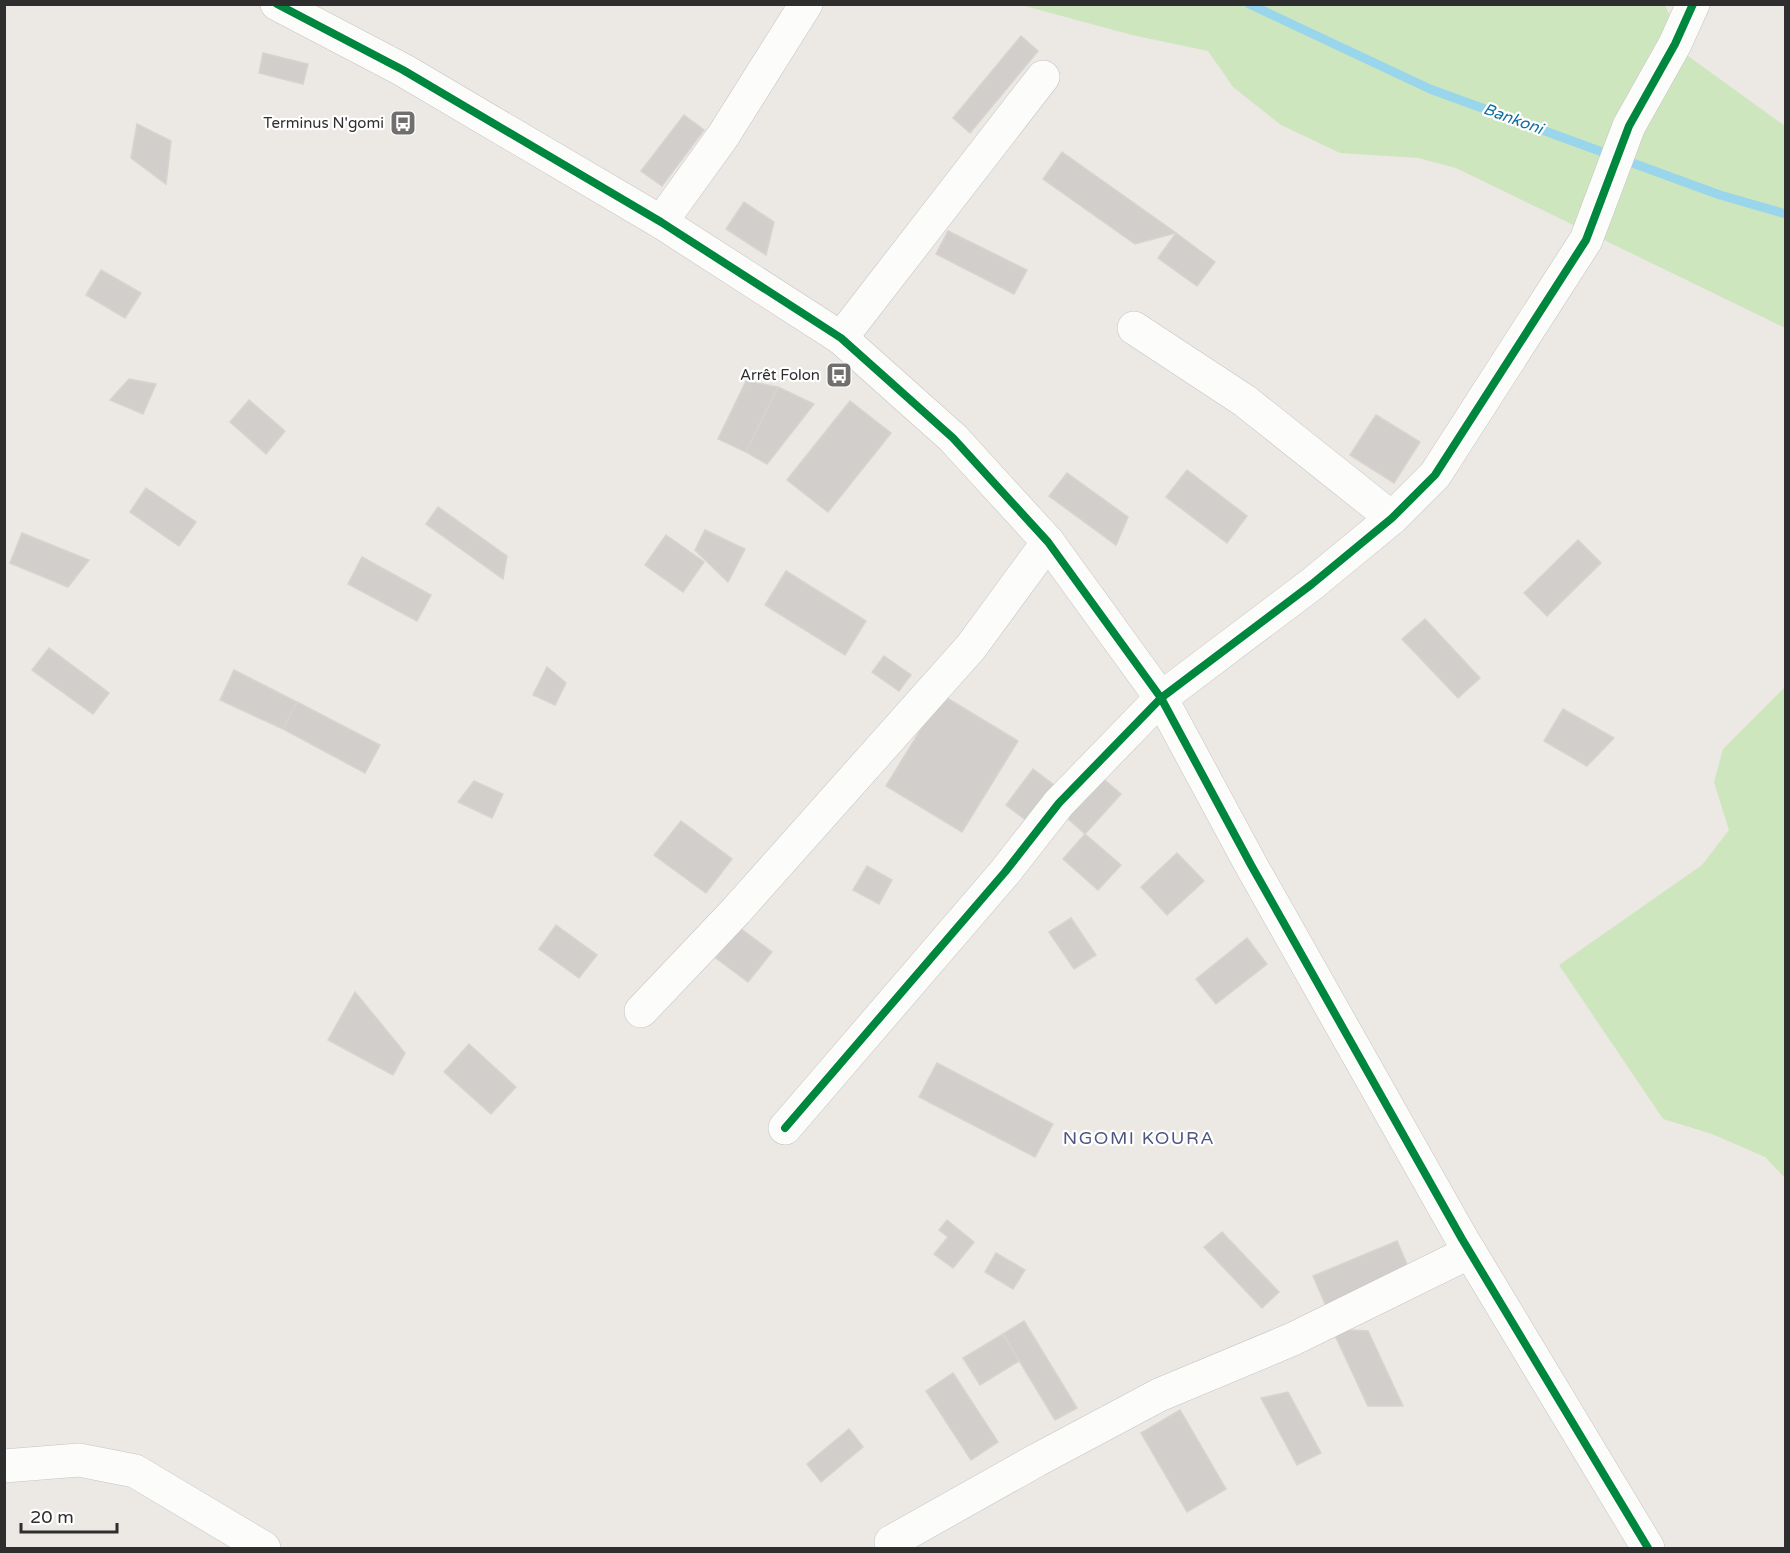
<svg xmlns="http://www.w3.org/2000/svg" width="1790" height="1553" font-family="'Varela Round',sans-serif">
<rect width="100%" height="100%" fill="#ece8e4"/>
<g fill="#cee6be">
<path d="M1021,5H1665L1688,56L1785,126V328L1456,168L1418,158L1340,153L1281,125L1233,87L1208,51L1132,35Z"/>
<path d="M1785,687V1178L1765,1157L1712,1134L1663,1119L1559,965L1702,865L1729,830L1714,782L1723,749Z"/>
</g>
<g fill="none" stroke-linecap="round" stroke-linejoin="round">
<path stroke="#99d6ec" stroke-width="9" d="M1249,4L1430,89L1720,195L1786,214"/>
</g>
<g fill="#d1cecb" stroke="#d7d4d0" stroke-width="1.5">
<path d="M1021,36L1038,51L970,133L953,118Z"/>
<path d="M263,53L308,64L303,84L259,73Z"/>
<path d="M684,115L704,130L662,186L641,171Z"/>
<path d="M137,124L171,141L166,184L131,158Z"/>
<path d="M1062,152L1176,233L1135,244L1043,179Z"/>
<path d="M744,202L774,222L766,255L726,229Z"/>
<path d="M948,231L1027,270L1014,294L936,254Z"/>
<path d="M1176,233L1215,262L1197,286L1158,258Z"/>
<path d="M101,270L141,293L125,318L86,295Z"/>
<path d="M129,379L156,384L143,414L110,400Z"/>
<path d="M746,381L778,387L746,452L718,439Z"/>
<path d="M778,387L814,404L767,464L746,452Z"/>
<path d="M249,400L285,431L266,454L230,422Z"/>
<path d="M850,401L891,433L828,512L787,480Z"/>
<path d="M1376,415L1420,442L1394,483L1350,455Z"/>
<path d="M1187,470L1247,516L1227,543L1166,497Z"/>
<path d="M1067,473L1128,517L1116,545L1049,496Z"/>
<path d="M146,488L196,522L179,546L130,512Z"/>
<path d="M438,507L507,556L503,579L426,524Z"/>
<path d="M705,530L745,549L728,582L695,550Z"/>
<path d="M22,533L89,560L68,587L10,563Z"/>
<path d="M666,535L704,562L683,592L645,565Z"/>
<path d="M1578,540L1601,563L1547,616L1524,593Z"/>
<path d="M362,557L431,595L417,621L348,584Z"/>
<path d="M786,571L866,621L845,655L765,605Z"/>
<path d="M1425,619L1480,678L1458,698L1402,639Z"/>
<path d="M49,648L109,693L93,714L32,670Z"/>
<path d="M884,656L911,675L899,691L872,672Z"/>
<path d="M547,667L566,683L555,705L533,695Z"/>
<path d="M234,670L297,702L283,729L220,700Z"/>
<path d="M942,695L1018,741L962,832L886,786Z"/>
<path d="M297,702L380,745L365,773L283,729Z"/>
<path d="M1563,709L1614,738L1587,766L1544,741Z"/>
<path d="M1033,769L1058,788L1031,824L1006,805Z"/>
<path d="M1101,777L1121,794L1085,834L1066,817Z"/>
<path d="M474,781L503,794L492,818L458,802Z"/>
<path d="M681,821L732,859L706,893L654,855Z"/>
<path d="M1085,834L1121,865L1098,890L1063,859Z"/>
<path d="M1177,853L1204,881L1167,915L1141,887Z"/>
<path d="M867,866L892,880L879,904L853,890Z"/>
<path d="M1071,918L1096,955L1074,969L1049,932Z"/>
<path d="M556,925L597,955L579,978L539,949Z"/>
<path d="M740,928L772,952L748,982L716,958Z"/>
<path d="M1247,938L1267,964L1216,1004L1196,979Z"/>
<path d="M355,992L405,1053L393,1075L328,1040Z"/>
<path d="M469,1044L516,1087L491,1114L444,1072Z"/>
<path d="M937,1063L1053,1124L1035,1157L919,1097Z"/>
<path d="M947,1220L974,1242L953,1268L934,1254L948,1237L939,1230Z"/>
<path d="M1222,1232L1279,1292L1262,1308L1204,1247Z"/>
<path d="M1397,1241L1410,1271L1326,1306L1313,1276Z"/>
<path d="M996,1253L1025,1270L1013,1289L985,1272Z"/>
<path d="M1024,1321L1077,1408L1055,1420L1003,1334Z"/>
<path d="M1332,1329L1368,1331L1403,1406H1368Z"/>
<path d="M1003,1334L1019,1361L980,1385L963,1358Z"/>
<path d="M953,1373L998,1442L971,1460L926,1391Z"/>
<path d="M1288,1392L1321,1453L1297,1465L1261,1398Z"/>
<path d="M1180,1410L1226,1489L1187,1512L1141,1433Z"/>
<path d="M849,1429L863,1447L821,1482L807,1464Z"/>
</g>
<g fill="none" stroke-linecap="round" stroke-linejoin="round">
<g stroke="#c5c4c5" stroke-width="34">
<g id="minor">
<path d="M661,222L723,136L806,4"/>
<path d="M1134,328L1245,401L1392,518"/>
<path d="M841,338L1043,77"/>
<path d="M641,1011L736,911L971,647L1048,542"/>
<path d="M785,1128L1005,872L1059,803L1161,698L1312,584L1392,518L1435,475L1586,240L1629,126L1675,44L1693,4"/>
<path d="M4,1466L79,1460L135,1471L264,1548"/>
<path d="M891,1542L1037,1460L1159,1395L1293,1339L1470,1252"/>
</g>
</g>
<g stroke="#c5c4c5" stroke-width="34">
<path id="tertiary" d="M277,4L403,70L661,222L841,338L953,438L1048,542L1161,698L1251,865L1462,1239L1648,1548"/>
</g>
<use href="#minor" stroke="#fcfcfb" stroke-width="33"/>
<use href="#tertiary" stroke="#fcfcfb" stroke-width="33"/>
<g stroke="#fff" stroke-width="11">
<g id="cycleway">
<path d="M277,4L403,70L661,222L841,338L953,438L1048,542L1161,698L1251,865L1462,1239L1648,1548"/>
<path d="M785,1128L1005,872L1059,803L1161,698L1312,584L1392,518L1435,475L1586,240L1629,126L1675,44L1693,4"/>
</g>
</g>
<use href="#cycleway" stroke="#00873e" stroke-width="8"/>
</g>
<defs>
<g id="bus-square" transform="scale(1.35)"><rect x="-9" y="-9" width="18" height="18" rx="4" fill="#706f6e" stroke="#fff"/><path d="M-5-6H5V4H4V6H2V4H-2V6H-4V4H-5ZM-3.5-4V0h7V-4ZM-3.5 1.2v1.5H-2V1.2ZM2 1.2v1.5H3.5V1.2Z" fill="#fff"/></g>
</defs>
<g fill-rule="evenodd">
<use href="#bus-square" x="403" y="123"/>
<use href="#bus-square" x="839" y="375"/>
</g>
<g text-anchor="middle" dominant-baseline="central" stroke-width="4.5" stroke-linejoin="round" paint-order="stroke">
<g font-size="15" fill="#2e2e2e" stroke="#fff" text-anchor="end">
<text x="384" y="123">Terminus N'gomi</text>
<text x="820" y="375">Arrêt Folon</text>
</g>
<g font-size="16" font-style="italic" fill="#0d6fa3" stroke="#fff">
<text transform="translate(1513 119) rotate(20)">Bankoni</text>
</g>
<g font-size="18" letter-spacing="1.5" fill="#4d5680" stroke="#fff">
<text x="1139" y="1138">NGOMI KOURA</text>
</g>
</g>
<rect width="1790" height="1553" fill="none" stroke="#2e2e2e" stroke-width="12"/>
<path d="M21 1523v9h96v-9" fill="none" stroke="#2e2e2e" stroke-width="3"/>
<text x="30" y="1523" font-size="18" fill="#2e2e2e" stroke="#ffffff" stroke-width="4.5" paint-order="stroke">20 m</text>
</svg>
